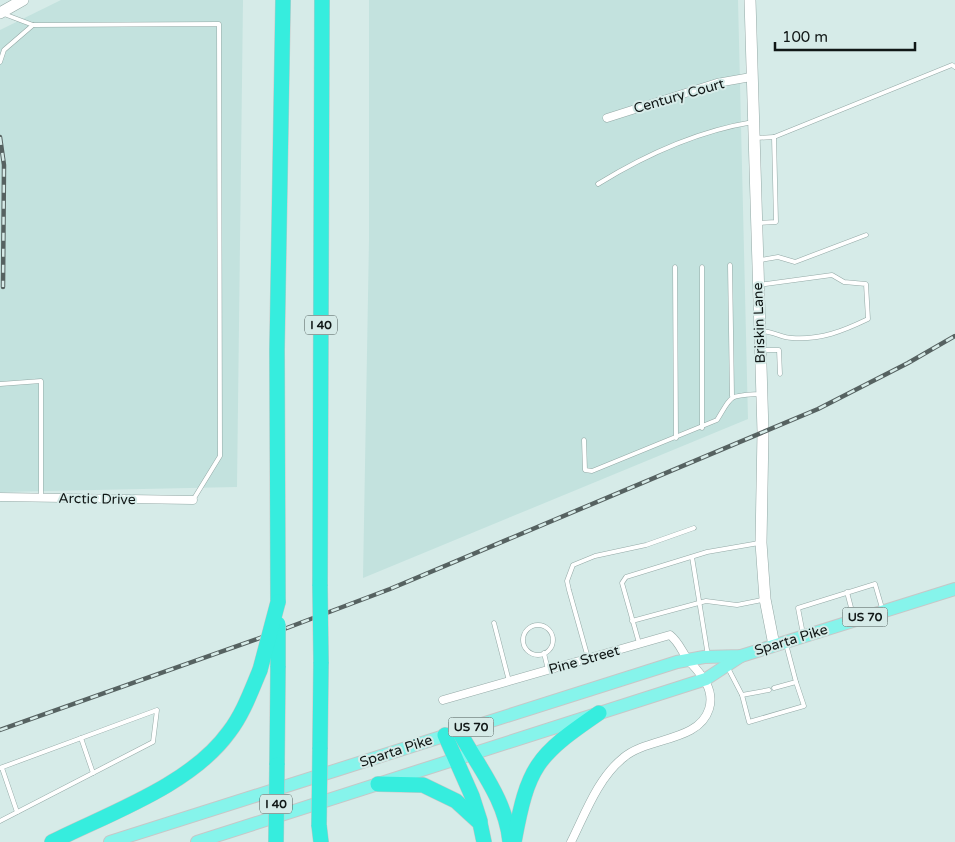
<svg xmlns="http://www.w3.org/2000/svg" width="955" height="842" font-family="'Varela Round',sans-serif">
<rect width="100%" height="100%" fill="#d6ebe8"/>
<g fill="#c3e2de">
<path d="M61,0H243L237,487L0,492V30Z"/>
<path d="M369,0H738L748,419L363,578L369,240Z"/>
</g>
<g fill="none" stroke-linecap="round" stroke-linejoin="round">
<g stroke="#94a9a6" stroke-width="5">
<g id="lane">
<path d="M4,14L33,25L219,24L220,456L193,500"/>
<path d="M0,62L4,50L33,25"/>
<path d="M774,137L952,65L955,67"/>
<path d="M755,138L774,137L776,222L759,223"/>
<path d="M598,184C645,155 698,131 753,122"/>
<path d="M760,260L778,257L795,262L866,235"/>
<path d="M730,265L732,396"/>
<path d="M675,267L676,438"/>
<path d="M759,285L832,275L844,282L866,284L868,319C843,331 821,340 792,338C782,338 775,332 762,331"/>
<path d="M763,350H779L780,374"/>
<path d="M0,384L41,381V498"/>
<path d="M702,428V267"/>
<path d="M584,440L585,470L592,471L717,420C733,394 728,396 760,394"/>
<path d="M692,557L708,656"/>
<path d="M847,592L854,619"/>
<path d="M632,621L706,601L737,605L762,600"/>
<path d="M494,623L509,681"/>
<circle cx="538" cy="640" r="15"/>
<path d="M803,634L798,608L875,584L882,608"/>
<path d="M639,643L622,583L626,577L707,552L759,543"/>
<path d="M544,653L548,670"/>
<path d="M588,658L569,590L567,581L573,565L595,556L646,545L694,528"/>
<path d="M728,668L742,695L769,690"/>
<path d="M774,688L796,682L786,644"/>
<path d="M742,695L749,722L804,706L796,682"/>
<path d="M81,738L93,773"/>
<path d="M0,768L157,710L153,742L0,821"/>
<path d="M2,768L17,812"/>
</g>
</g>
<g stroke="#94a9a6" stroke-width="9">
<g id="street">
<path d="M607,118L717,83L751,77"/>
<path d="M0,497L193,500"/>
<path d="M443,700L670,635C680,643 682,653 690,662C702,675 715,690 709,709C699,742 647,737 623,758C598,778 585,814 571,842"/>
</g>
</g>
<g stroke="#94a9a6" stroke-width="12">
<g id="secondary">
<path d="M750,0L763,432L761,543L765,599L774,645"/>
<path d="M0,13L23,0"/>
</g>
</g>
<g stroke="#c6c7c7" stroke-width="14">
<g id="primary">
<path d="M110,842L677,662L704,657L741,656L955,589"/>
<path d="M197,842L706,679L741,656"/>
</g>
</g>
<g stroke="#c6c7c7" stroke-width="16">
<g id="highway">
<path d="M320,586L322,0"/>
<path d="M278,602L277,350L283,0"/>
<path d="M459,731C478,767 506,799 510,842"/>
<path d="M445,735L472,796L480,821"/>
<path d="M320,749L321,662"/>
<path d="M277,765L278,666"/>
<path d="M378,784L423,785L456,801L480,823L484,842"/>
<path d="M319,825L321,842"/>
<path d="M52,842C110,813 191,785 229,732C243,714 251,691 260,670"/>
<path d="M514,842C528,766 536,756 599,713"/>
</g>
</g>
<use href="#lane" stroke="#fff" stroke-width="4"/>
<use href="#street" stroke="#fff" stroke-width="8"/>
<use href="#secondary" stroke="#fff" stroke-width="11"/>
<use href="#primary" stroke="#86f4eb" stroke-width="12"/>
<use href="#highway" stroke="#36edde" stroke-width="15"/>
<g stroke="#566261" stroke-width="4.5">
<g id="rail">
<path d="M0,137L4,165L3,287"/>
<path d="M0,730L271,634L390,589L818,409L908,363L955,336"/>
</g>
</g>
<use href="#rail" stroke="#d6ebe8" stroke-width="2.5" stroke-dasharray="8" stroke-linecap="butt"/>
<g stroke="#c6c7c7" stroke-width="16" stroke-linecap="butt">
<g id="highway-bridge">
<path d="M320,586L321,662"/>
<path d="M278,624V666"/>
<path d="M260,670L278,602"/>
<path d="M319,825L320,749"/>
<path d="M276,842L277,765"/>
</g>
</g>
<use href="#highway-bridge" stroke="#36edde" stroke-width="15"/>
</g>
<g text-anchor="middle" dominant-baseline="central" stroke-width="4" stroke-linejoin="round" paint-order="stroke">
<g fill="#d6ebe8" stroke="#4b5755" stroke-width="1">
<rect x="305" y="315.5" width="32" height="19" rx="4"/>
<rect x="842.5" y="607.5" width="45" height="19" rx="4"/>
<rect x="448.5" y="717.5" width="45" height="19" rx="4"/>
<rect x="260" y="794.5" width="32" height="19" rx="4"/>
</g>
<g font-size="12" font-weight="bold" fill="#101716">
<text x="321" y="325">I 40</text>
<text x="865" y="617">US 70</text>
<text x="471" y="727">US 70</text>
<text x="276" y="804">I 40</text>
</g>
<g font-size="14" fill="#101716" stroke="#d6ebe8">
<text transform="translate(679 96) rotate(-16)">Century Court</text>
<text transform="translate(759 323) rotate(-92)">Briskin Lane</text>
<text transform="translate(97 499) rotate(1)">Arctic Drive</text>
<text transform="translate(791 640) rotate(-17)">Sparta Pike</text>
<text transform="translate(584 660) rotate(-16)">Pine Street</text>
<text transform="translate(396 751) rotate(-18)">Sparta Pike</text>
</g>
</g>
<path d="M775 42v8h140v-8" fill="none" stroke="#101716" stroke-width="2.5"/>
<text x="782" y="42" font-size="15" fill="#101716" stroke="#d6ebe8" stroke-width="4" paint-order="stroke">100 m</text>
</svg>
